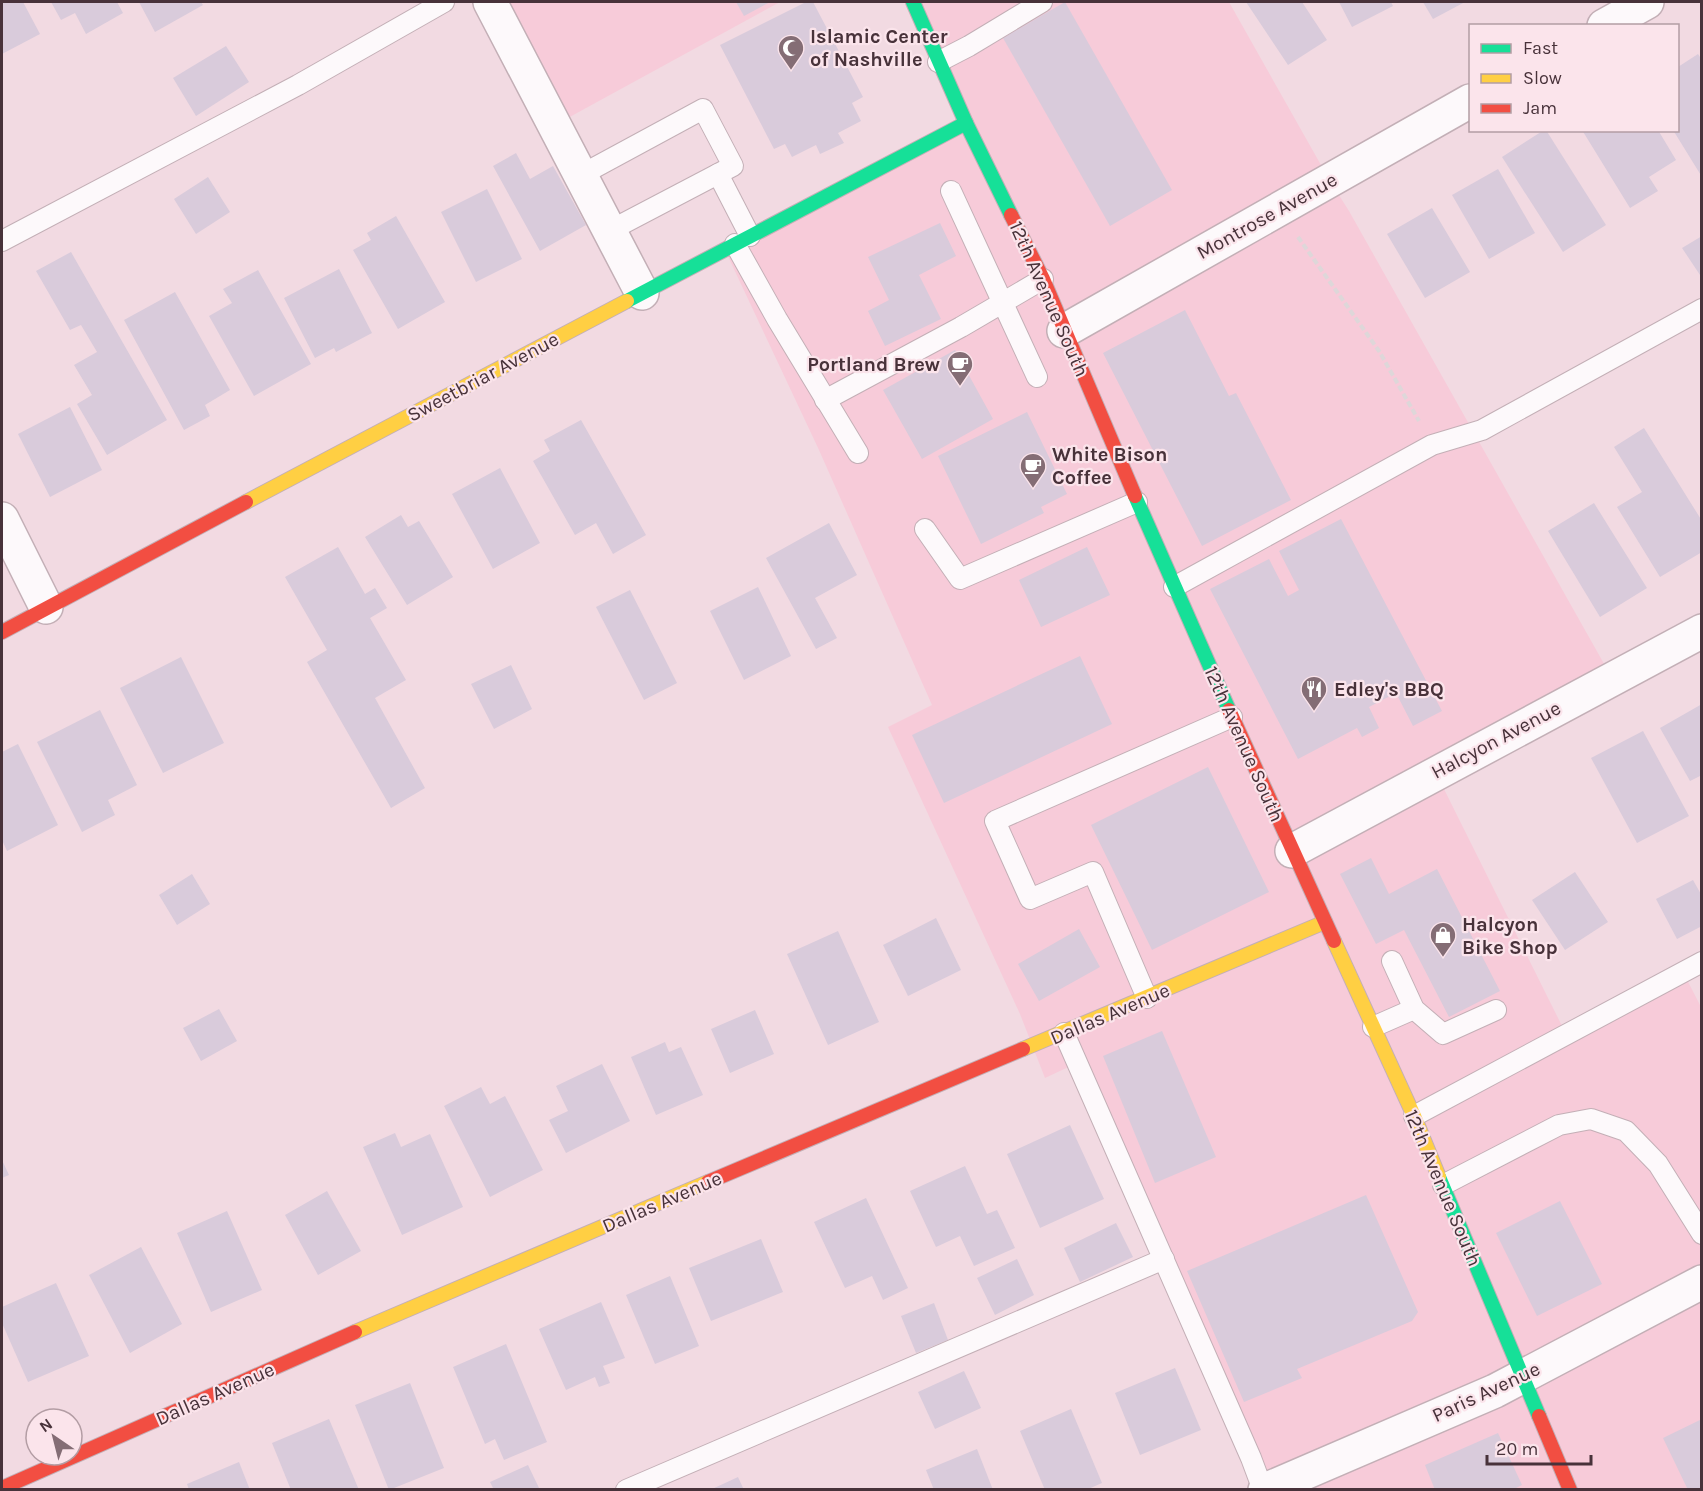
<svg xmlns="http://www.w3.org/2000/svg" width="1703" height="1491" font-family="Karla,sans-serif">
<rect width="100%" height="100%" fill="#f2dae2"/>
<g fill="#f7cbd9">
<path d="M490,2H780L555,125Z"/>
<path d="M913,2H1229L1330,181L1349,211L1612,678L1436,773L1566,1034L1683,972L1701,1007V1489H1263L1077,1063L1045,1078L1020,1014L888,727L932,705L819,450L725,250L965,123Z"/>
</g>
<g fill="#d9cbdb">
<path d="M2,2H23L40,34L2,54Z"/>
<path d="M51,2H117L123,13L86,34L75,13L61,20Z"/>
<path d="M139,2H201L203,5L155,32Z"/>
<path d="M736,2H770L744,16Z"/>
<path d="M806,2H813L863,97L852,103L861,121L838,133L844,143L820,154L816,145L792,157L785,144L774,149L720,45Z"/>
<path d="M1065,2L1172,190L1110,226L1003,38Z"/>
<path d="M1246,2H1302L1327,40L1288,65Z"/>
<path d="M1339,2H1391L1393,6L1352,27Z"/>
<path d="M1423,2H1465L1433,19Z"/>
<path d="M226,46L249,82L196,116L173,78Z"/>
<path d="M1698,54L1702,60V177L1673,130H1678V67Z"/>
<path d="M1544,130H1546L1606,225L1563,252L1502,157Z"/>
<path d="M1582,130H1658L1676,160L1649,177L1658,191L1630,208Z"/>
<path d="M516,153L530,179L553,166L586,225L540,251L493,166Z"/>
<path d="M1498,169L1535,233L1489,259L1452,195Z"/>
<path d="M208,177L230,212L196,234L174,199Z"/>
<path d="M487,189L522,259L476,282L441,212Z"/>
<path d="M1432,208L1470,272L1425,298L1387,234Z"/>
<path d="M396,216L445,302L398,329L353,250L371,240L367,233Z"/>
<path d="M940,223L956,256L919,275L941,319L885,346L868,311L889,300L868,257Z"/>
<path d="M1702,236V278L1682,248Z"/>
<path d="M71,252L167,420L107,455L77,404L92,395L74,365L97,352L81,325L70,330L36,271Z"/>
<path d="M339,269L372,333L336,352L334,348L315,358L284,298Z"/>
<path d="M258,270L311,364L254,396L209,316L232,303L223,289Z"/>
<path d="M175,292L230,390L205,405L210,416L184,430L124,320Z"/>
<path d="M1185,310L1229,396L1236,393L1291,500L1202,546L1103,353Z"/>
<path d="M955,350L993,419L922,459L883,390Z"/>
<path d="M70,407L102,470L50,497L18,434Z"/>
<path d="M1027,412L1067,494L1041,507L1044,513L981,544L938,456Z"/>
<path d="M581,420L646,535L613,554L596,523L575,535L533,461L550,451L544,440Z"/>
<path d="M1644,428L1702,521V552L1660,577L1617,507L1642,492L1614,447Z"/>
<path d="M500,468L540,543L493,569L452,494Z"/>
<path d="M1594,503L1647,588L1600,617L1548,531Z"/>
<path d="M401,515L408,527L419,521L453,577L407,605L365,537Z"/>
<path d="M1341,519L1442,711L1413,726L1396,693L1369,707L1379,728L1362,737L1357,728L1298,759L1210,589L1269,559L1288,596L1299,590L1279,551Z"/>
<path d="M829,523L857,575L815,598L837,638L816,649L766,558Z"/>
<path d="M338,547L365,594L375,588L387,608L370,618L406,680L375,698L425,788L391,808L307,662L327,650L285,577Z"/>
<path d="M1087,547L1110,595L1041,627L1019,580Z"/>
<path d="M758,587L791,656L744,680L710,611Z"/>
<path d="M630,590L677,683L644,700L596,607Z"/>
<path d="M1080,656L1112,724L944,803L912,735Z"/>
<path d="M181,657L224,743L163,773L120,688Z"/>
<path d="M511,665L532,709L494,729L471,684Z"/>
<path d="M1702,704V775L1690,781L1660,728Z"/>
<path d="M100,710L137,785L108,800L115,815L82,832L37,742Z"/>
<path d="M1643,731L1689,816L1637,843L1591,758Z"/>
<path d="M18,744L58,825L7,851L2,840V752Z"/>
<path d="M1208,767L1269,892L1152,950L1091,825Z"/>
<path d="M1371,858L1389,894L1437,869L1500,991L1449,1017L1404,930L1376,944L1340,874Z"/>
<path d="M1575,872L1608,922L1565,950L1532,900Z"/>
<path d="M192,874L210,904L177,925L159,895Z"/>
<path d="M1693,880L1702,896V926L1677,939L1656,899Z"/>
<path d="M936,918L961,970L908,996L883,945Z"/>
<path d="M1079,929L1100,967L1039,1001L1018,964Z"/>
<path d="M838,931L879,1022L828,1045L787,954Z"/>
<path d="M219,1009L237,1041L201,1061L183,1028Z"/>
<path d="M755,1010L774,1054L730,1073L711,1029Z"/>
<path d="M1162,1031L1216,1157L1155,1183L1103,1056Z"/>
<path d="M665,1042L669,1052L681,1047L703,1095L656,1115L631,1057Z"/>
<path d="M602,1064L630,1121L566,1153L549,1120L568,1111L556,1086Z"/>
<path d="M481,1087L490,1104L505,1096L543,1170L490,1197L444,1106Z"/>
<path d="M1070,1125L1104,1199L1040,1228L1007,1154Z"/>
<path d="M395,1133L401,1147L430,1134L463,1207L402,1235L363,1147Z"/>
<path d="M2,1160L9,1175L2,1178Z"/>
<path d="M965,1166L987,1214L997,1210L1015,1248L974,1266L960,1236L936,1247L910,1191Z"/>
<path d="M327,1191L361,1251L318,1275L285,1215Z"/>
<path d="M1366,1195L1418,1312L1412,1321L1297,1369L1302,1378L1244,1402L1187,1271Z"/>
<path d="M866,1198L908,1288L883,1300L872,1276L845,1288L814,1222Z"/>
<path d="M1560,1201L1602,1284L1537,1316L1496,1233Z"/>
<path d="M227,1211L262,1290L211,1312L177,1233Z"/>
<path d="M1116,1223L1133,1257L1080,1282L1064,1248Z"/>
<path d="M761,1239L783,1292L711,1321L689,1268Z"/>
<path d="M141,1247L182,1324L130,1353L89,1275Z"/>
<path d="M1017,1259L1034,1295L995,1315L977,1278Z"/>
<path d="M670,1276L699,1346L655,1364L626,1295Z"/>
<path d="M56,1283L89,1356L28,1382L2,1323V1307Z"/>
<path d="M601,1302L625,1358L603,1366L610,1383L599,1387L595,1377L566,1390L539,1329Z"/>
<path d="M934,1303L948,1340L916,1353L901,1316Z"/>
<path d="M506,1344L547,1442L504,1460L495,1439L485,1444L453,1367Z"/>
<path d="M1175,1368L1201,1430L1140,1455L1115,1393Z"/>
<path d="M964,1371L981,1408L935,1429L918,1392Z"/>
<path d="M410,1383L444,1468L389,1490L355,1405Z"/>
<path d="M1071,1409L1102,1483L1086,1490H1045L1020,1431Z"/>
<path d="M329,1419L359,1490H291L272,1443Z"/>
<path d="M1702,1419V1490H1688L1663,1438Z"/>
<path d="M1498,1433L1522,1485L1512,1490H1435L1425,1465Z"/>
<path d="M977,1449L993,1490H934L926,1470Z"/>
<path d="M239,1462L250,1490H189L187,1484Z"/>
<path d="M528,1465L540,1490H494L490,1482Z"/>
<path d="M738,1477L744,1490H710Z"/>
</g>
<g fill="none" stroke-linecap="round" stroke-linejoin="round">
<g stroke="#c3afb6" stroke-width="22">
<g id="lane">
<path d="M938,62L969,46L1042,2"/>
<path d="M718,174L750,236"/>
<path d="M581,175L703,109L733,166L609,231"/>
<path d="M951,191L1037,377"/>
<path d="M2,241L298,85L444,2"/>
<path d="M735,244L777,319L858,453"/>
<path d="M825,400L961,327L1043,279"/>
<path d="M925,529L960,579L1137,502"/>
<path d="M1174,587L1432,445L1482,430L1702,309"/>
<path d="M1392,961L1414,1009L1443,1034L1496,1010"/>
<path d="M1147,998L1093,872L1030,899L995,821L1232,717"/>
<path d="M1373,1027L1414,1009"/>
<path d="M1064,1033L1251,1458L1263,1490"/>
<path d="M1414,1116L1702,962"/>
<path d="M1443,1185L1559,1125L1591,1119L1626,1131L1658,1164L1702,1234"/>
<path d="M626,1490L1164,1259"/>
</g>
</g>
<g stroke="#c3afb6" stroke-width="36">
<g id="street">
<path d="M490,2L642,293"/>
<path d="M1604,26L1647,2"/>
<path d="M1064,331L1470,101"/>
<path d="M2,519L46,607"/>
<path d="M1292,851L1702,631"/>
<path d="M1265,1490L1495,1391L1702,1282"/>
</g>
</g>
<g stroke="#c3afb6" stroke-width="16">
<g id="fast">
<path d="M913,2L966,123L1011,215"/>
<path d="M627,301L966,123"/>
<path d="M1135,496L1229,710"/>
<path d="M1439,1177L1539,1416"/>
</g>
</g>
<g stroke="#c3afb6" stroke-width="16">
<g id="slow">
<path d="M246,502L627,301"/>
<path d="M1334,941L1414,1116L1439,1177"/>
<path d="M1023,1049L1325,922"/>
<path d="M355,1332L708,1182"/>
</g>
</g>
<g stroke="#c3afb6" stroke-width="16">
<g id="jam">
<path d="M1011,215L1043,279L1135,496"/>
<path d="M2,632L246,502"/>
<path d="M1229,710L1334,941"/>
<path d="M708,1182L1023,1049"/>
<path d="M1539,1416L1570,1490"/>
<path d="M2,1488L355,1332"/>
</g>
</g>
<path stroke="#ded7d9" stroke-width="4" stroke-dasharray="6 3" stroke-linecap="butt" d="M1298,237L1379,351L1419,421"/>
<use href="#lane" stroke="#fdf9fb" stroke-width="20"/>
<use href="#street" stroke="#fdf9fb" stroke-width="33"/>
<use href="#fast" stroke="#16e098" stroke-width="14"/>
<use href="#slow" stroke="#ffcf43" stroke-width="14"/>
<use href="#jam" stroke="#f24e42" stroke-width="14"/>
</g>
<defs>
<g id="mosque-pin" transform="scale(1.35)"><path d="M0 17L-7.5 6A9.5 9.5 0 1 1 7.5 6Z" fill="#846d75" stroke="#fbe4eb"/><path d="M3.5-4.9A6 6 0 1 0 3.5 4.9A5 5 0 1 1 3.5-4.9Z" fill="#fff"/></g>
<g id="cafe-pin" transform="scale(1.35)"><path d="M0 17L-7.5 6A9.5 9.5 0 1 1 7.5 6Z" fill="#846d75" stroke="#fbe4eb"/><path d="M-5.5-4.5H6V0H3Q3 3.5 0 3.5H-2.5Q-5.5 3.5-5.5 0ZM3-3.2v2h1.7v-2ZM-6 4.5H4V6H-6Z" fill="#fff"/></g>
<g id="restaurant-pin" transform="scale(1.35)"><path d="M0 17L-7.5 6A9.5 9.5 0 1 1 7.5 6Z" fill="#846d75" stroke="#fbe4eb"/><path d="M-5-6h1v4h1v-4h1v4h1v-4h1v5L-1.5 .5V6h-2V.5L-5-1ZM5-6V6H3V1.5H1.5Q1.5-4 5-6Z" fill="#fff"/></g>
<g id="shop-pin" transform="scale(1.35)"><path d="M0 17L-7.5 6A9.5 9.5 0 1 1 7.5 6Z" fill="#846d75" stroke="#fbe4eb"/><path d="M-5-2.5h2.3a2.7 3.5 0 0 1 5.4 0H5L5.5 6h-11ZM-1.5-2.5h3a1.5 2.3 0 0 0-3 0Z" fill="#fff"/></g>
</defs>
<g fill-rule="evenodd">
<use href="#mosque-pin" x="791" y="48"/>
<use href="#cafe-pin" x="960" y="364"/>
<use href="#cafe-pin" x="1033" y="466"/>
<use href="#restaurant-pin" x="1314" y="689"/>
<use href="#shop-pin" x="1443" y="935"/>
</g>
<g text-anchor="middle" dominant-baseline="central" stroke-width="4.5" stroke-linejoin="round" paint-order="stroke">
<g font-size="20" font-weight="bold" fill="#48323a" stroke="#fbe4eb" text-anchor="start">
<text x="810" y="36">Islamic Center<tspan x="810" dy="23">of Nashville</tspan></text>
<text x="940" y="364" text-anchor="end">Portland Brew</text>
<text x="1052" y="454">White Bison<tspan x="1052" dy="23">Coffee</tspan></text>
<text x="1334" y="689">Edley's BBQ</text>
<text x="1462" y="924">Halcyon<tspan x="1462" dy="23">Bike Shop</tspan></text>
</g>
<g font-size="20" fill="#48323a" stroke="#fbe4eb">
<text transform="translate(1267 216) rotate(-29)">Montrose Avenue</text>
<text transform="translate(1049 299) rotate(66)">12th Avenue South</text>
<text transform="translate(483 377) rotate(-28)">Sweetbriar Avenue</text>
<text transform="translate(1496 740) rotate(-28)">Halcyon Avenue</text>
<text transform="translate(1244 744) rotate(66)">12th Avenue South</text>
<text transform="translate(1110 1014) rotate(-23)">Dallas Avenue</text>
<text transform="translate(1443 1188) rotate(67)">12th Avenue South</text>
<text transform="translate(662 1202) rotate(-23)">Dallas Avenue</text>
<text transform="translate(1486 1392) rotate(-25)">Paris Avenue</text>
<text transform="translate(215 1394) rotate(-24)">Dallas Avenue</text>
</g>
</g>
<rect width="1703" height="1491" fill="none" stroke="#48323a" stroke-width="6"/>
<rect x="1469" y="24" width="210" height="108" fill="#fbe4eb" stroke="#b39da4" stroke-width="1.5"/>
<rect x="1481" y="44" width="30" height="9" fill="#16e098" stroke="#b39da4" stroke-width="1.5"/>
<text x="1523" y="54" font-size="18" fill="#48323a">Fast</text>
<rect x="1481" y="74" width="30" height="9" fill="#ffcf43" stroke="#b39da4" stroke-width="1.5"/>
<text x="1523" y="84" font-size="18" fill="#48323a">Slow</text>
<rect x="1481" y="104" width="30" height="9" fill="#f24e42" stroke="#b39da4" stroke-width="1.5"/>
<text x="1523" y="114" font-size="18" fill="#48323a">Jam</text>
<g transform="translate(54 1437) rotate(325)"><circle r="28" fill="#fbe4eb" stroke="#b39da4" stroke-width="1.5"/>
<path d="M0-4.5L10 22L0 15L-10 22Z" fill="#846d75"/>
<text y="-9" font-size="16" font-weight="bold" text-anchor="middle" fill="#48323a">N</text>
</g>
<path d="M1487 1455v9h104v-9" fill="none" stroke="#48323a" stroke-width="3"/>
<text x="1496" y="1455" font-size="18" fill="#48323a" stroke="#fbe4eb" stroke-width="4.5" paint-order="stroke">20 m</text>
</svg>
